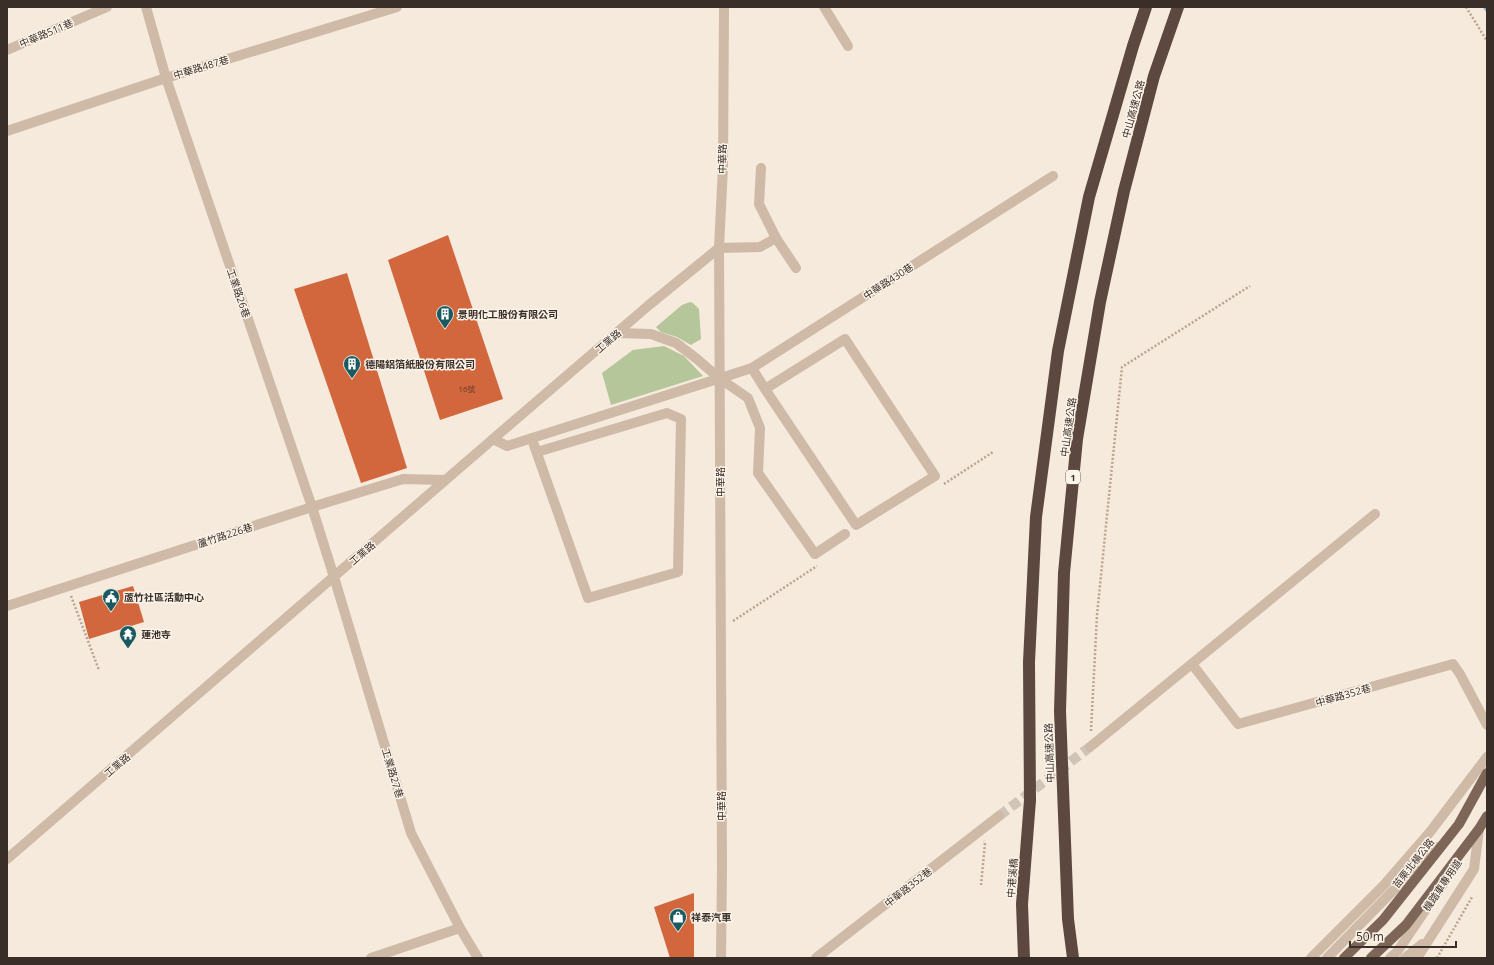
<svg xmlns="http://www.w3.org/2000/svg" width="1494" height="965" font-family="'Open Sans','Noto Sans TC',sans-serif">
<rect width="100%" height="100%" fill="#f5eadc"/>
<g fill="#b5c69a">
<path d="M690,302L693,303L699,309L701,339L691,345L677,337L661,332L656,327L682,305Z"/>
<path d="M664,346L684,356L703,376L611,405L602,373L633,350Z"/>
</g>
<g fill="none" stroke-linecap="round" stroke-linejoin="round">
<path stroke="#78b0b5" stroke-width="4" d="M1485,7L1487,10"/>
</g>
<g fill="#d2663d">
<path d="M448,235L503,399L440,420L388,260Z"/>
<path d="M347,273L407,468L361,483L294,289Z"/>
<path d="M133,586L144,622L89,639L79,602Z"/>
<path d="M694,893V958H670L654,907Z"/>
</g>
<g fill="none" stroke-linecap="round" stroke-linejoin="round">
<path stroke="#d0c4b8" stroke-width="10" stroke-dasharray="10 5" stroke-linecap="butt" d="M999,816L1090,747"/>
<g stroke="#baa490" stroke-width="2.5" stroke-dasharray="2 2" stroke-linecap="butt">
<path d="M1466,7L1487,41"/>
<path d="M944,484L993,452"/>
<path d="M71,596L99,670"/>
<path d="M733,621L817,566"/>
<path d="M1091,731L1097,615L1122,367L1250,286"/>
<path d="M981,885L985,843L984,841"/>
<path d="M1437,958L1472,897"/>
</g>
<g stroke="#cebaa6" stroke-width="10">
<path d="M146,7L166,78L312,507L334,577L411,833L460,928L478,958"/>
<path d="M824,7L848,46"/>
<path d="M7,50L107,7"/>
<path d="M7,131L166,78L397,7"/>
<path d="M761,168L759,204L776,238"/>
<path d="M617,333L651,334L676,343L697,359L719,378L748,398L760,428L758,473L815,554L845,534"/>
<path d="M752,368L765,389L856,525L935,476L845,339L765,389"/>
<path d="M532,438L534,445L588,598L678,572L681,419L667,413L537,452"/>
<path d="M493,439L507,446L752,368L1053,176"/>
<path d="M7,606L312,507L403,479L445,480"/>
<path d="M1192,664L1238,724L1453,664L1460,674L1487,725"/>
<path d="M1090,747L1375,514"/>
<path d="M7,859L493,439L649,305L719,248L760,247L776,238L796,268"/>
<path d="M371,958L460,928"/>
<path d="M721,958L722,868L719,248L723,167L724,7"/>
<path d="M816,958L999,816"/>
<path d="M1311,958L1384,885L1430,832L1487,757"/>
<path d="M1327,958L1436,847"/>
<path d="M1390,958L1397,952L1445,881"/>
<path d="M1405,958L1422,944"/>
<path d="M1417,958L1474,869L1479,829"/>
</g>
<g stroke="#7d6657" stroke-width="10">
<path d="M1344,958L1383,920L1459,824L1487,773"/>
<path d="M1371,958L1406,925L1479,829L1487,816"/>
</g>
<path stroke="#5c483e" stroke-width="12" d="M1024,958L1022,904L1030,800"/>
<g stroke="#5c483e" stroke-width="12">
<path d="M1030,800L1029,662L1036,517L1058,351L1089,197L1133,46L1146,7"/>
<path d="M1073,958L1068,919L1060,711L1064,573L1077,439L1100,302L1124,191L1154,76L1178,7"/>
</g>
</g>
<defs>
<g id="building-pin" transform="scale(0.9)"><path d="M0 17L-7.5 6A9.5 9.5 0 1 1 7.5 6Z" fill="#195960" stroke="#fcf4e9"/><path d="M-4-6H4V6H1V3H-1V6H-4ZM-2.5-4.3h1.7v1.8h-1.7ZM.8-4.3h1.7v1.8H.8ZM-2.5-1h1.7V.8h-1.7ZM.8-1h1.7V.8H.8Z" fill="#fff"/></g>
<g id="civic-pin" transform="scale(0.9)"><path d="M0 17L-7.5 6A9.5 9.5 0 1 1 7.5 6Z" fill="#195960" stroke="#fcf4e9"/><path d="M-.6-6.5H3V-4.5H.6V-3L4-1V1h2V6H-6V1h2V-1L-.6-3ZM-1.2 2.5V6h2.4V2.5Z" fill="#fff"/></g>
<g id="temple-pin" transform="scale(0.9)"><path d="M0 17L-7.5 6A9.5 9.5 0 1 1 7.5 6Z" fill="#195960" stroke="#fcf4e9"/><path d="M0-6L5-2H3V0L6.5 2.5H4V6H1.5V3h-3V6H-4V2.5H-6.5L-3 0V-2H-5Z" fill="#fff"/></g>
<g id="shop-pin" transform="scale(0.9)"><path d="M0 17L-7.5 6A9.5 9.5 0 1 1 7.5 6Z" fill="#195960" stroke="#fcf4e9"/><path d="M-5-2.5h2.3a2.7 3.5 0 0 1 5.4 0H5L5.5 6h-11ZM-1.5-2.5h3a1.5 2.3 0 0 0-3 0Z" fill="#fff"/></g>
</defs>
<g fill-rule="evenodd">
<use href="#building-pin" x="445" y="314"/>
<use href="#building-pin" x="352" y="364"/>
<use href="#civic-pin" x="111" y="597"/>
<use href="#temple-pin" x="128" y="634"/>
<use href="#shop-pin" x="678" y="917"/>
</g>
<g text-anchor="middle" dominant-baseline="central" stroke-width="3" stroke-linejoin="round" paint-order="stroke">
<g font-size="8" fill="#603c2d">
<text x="467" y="388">16號</text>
</g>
<rect fill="#fcf4e9" stroke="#746962" stroke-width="1" x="1066" y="470" width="14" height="14" rx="3"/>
<g font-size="9" font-weight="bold" fill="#3a2e28">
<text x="1073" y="477">1</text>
</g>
<g font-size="10" fill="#3a2e28" stroke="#fcf4e9">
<text transform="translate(46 33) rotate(-23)">中華路511巷</text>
<text transform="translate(201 67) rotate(-17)">中華路487巷</text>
<text transform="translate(1133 109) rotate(-75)">中山高速公路</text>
<text transform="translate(722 159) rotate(-89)">中華路</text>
<text transform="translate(888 281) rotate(-33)">中華路430巷</text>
<text transform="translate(239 293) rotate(71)">工業路26巷</text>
<text transform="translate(608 341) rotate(-41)">工業路</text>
<text transform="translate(1068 427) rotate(-82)">中山高速公路</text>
<text transform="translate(720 482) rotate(-90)">中華路</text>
<text transform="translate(225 535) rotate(-18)">蘆竹路226巷</text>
<text transform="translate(362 553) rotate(-41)">工業路</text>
<text transform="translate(1343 695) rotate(-16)">中華路352巷</text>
<text transform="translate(1049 753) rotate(-92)">中山高速公路</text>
<text transform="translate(117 765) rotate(-41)">工業路</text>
<text transform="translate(393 773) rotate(73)">工業路27巷</text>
<text transform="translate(721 806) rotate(-90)">中華路</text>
<text transform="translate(1413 863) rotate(-52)">苗栗北橫公路</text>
<text transform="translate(1012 878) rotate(-85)">中港溪橋</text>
<text transform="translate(1442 885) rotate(-56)">機踏車專用道</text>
<text transform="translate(908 887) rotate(-38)">中華路352巷</text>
</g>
<g font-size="10" font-weight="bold" fill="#3a2e28" stroke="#fcf4e9" text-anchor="start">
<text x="458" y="314">景明化工股份有限公司</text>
<text x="365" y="364">德陽鋁箔紙股份有限公司</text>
<text x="124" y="597">蘆竹社區活動中心</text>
<text x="141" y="634">蓮池寺</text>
<text x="691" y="917">祥泰汽車</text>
</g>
</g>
<rect width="1494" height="965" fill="none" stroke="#3a2e28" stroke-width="16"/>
<path d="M1350 941v6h106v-6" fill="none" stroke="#3a2e28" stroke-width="2"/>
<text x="1356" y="941" font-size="12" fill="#3a2e28" stroke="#fcf4e9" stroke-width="3" paint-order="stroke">50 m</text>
</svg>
